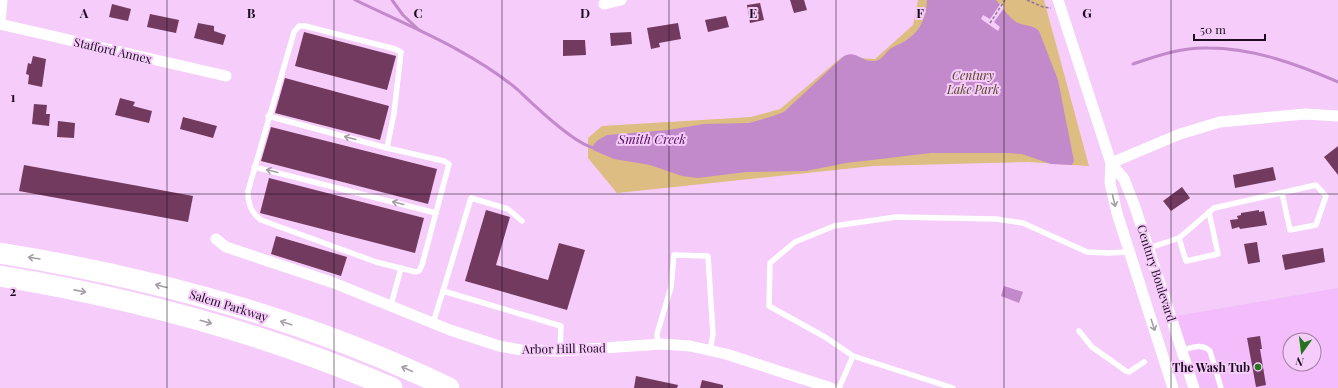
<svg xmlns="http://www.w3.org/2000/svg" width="1338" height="388" font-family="'Playfair Display',serif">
<rect width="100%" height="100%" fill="#f5ccfa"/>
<path fill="#f3bcfb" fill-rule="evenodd" d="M1338,288V388H1199L1177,316ZM1290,340H1314V364H1290Z"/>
<path fill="#ddbd82" d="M918,0H1044L1089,166L1029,162L873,166L617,193L588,158V138L602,126L751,117L780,109L842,57L875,59L913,25Z"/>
<g fill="#c289cb">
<path d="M927,0H996C1003,8 1009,18 1018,23C1026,26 1033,25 1039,31L1058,80L1074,161L1072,165L1051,164L1022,154L1006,153H931L846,163L806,171L746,172L698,178L682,176L650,165L614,159L593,150L594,144L598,140L607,135L668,130L704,124L749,123L773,116L784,112L844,56C856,50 862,62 873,61C882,61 884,54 890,49C896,45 904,43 909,38C921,30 927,14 927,0Z"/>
<path d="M1004,286L1023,292L1019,303L1001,296Z"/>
</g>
<path fill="#f5ccfa" d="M1001,3L1004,8L994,22L1000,27L998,31L981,19L983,15L990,19Z"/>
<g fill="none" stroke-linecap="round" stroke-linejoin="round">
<g stroke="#c289cb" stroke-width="3">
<path d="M355,0C409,26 472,51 518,90C533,104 577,147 596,148"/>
<path d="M392,0L403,15L419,30"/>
<path d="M1133,64C1157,56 1182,47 1208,48C1253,48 1297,64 1338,82"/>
</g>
</g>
<g fill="#723a5f">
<path d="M790,0H804L807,10L794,13Z"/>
<path d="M760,3L764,20L750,23L747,5Z"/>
<path d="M112,4L131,9L128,21L109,17Z"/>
<path d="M150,14L179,20L176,33L147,27Z"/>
<path d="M726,16L729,27L708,32L705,20Z"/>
<path d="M198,23L214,26V31L226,35L223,45L194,38Z"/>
<path d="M678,23L681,39L659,43L660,47L651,49L647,28Z"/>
<path d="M304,32L396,56L387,90L295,66Z"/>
<path d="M631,32L632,44L611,46L610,33Z"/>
<path d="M563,40H585L586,55L563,56Z"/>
<path d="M33,56L46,59L42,87L28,84L29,75L26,74L28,63L31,64Z"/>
<path d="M285,78L389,106L380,140L275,113Z"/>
<path d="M120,98L135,102L133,106L152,111L149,123L115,115Z"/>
<path d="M34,104L47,105L46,114H50L49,126L32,124Z"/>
<path d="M183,117L217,126L213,138L180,129Z"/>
<path d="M58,121L75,123L74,138L57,137Z"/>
<path d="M271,127L437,169L428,204L261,161Z"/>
<path d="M1338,146V175L1324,157Z"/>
<path d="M24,165L193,196L188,222L19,191Z"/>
<path d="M1273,167L1276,180L1235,188L1233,175Z"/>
<path d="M269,178L424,218L415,253L260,213Z"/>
<path d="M1182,187L1190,198L1171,211L1163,201Z"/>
<path d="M486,210L510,217L496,265L548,280L559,243L585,250L567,310L465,281Z"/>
<path d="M1259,210V212L1264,211L1267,225L1240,229L1239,227L1232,229L1230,220L1238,219L1237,216L1241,215V213Z"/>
<path d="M276,236L347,257L341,276L271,254Z"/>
<path d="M1257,242L1260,262L1248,264L1244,244Z"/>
<path d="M1323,248L1325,262L1285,270L1282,255Z"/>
<path d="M1260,336L1262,349H1260L1266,385L1256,387L1247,338Z"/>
<path d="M636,376L678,385L677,388H634Z"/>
<path d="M702,380L723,385V388H700Z"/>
</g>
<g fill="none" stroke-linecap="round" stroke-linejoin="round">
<g stroke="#947598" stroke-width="1.5" stroke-dasharray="3 2" stroke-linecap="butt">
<path d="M1027,0L1043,7L1051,8"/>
<path d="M990,23L1005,0"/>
</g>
<g stroke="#fff" stroke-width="5.5">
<path d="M299,26H305L395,49L401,52L394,113L387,148L444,161L449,164L422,265L419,271L416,272L376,262L261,220C251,213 248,204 248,191L294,32Z"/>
<path d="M268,116L387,148"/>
<path d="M254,167L436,213"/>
<path d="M1179,238L1186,261L1218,254L1209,212"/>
<path d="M1149,248L1179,238L1214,208L1316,185L1326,196L1316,225L1290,230L1282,193"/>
<path d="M443,291L471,198L508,209L522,221"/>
<path d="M391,305L401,268"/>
<path d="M433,323L443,291L561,326L560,351"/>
<path d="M1079,331L1092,347L1126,371L1129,372L1144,362"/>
<path d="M658,345L657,334L671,287L674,255L708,256L713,334L710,351"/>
<path d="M1182,350C1192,348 1201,343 1210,351L1221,388"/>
<path d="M839,388L853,356"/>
<path d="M953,388L853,356L825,337L769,306L770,263L795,242L834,226L896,217L996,219L1023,223L1087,252L1108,253L1129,252"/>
</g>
<g stroke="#fff" stroke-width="11">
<path d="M1058,0L1111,163L1124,179L1135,207L1194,388"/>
<path d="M604,4L621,0"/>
<path d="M0,22L2,0"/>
<path d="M0,24L226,76"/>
<path d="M1111,163L1180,134L1220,122L1305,114L1338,116"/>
<path d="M1111,163L1110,183L1117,213L1173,388"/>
<path d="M216,239L226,247L334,283L450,330L499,346L521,350L560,351L662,344L690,346L726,354L831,388"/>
</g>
<g stroke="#fff" stroke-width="21">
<path d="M0,253C155,278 308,320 449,388"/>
<path d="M0,276C134,298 267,334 392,388"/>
</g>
</g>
<defs><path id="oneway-shaft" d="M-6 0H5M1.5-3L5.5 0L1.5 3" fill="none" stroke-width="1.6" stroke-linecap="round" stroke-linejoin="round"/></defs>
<g stroke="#a59ea6">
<use href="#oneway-shaft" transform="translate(350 138) rotate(-165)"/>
<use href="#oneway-shaft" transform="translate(272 171) rotate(-166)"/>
<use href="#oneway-shaft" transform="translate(1114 201) rotate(76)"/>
<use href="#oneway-shaft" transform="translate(398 203) rotate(-166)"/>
<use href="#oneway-shaft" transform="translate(34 258) rotate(-171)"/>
<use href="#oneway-shaft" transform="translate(161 286) rotate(-165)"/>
<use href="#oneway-shaft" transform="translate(80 291) rotate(11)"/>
<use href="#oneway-shaft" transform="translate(206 322) rotate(16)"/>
<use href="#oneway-shaft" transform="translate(286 323) rotate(-162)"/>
<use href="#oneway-shaft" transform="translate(1153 325) rotate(72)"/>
<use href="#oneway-shaft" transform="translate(407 369) rotate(-156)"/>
</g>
<path fill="none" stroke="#1d0c20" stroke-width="1" stroke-opacity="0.55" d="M167,0V388M334,0V388M502,0V388M669,0V388M836,0V388M1004,0V388M1171,0V388M0,194H1338"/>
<circle fill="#23741d" stroke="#f5ccfa" stroke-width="1.5" cx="1258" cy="367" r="4"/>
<g text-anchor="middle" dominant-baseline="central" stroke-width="4" stroke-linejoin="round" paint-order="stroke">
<g font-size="12" fill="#1d0c20" stroke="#f5ccfa">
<text transform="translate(113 50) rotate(13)">Stafford Annex</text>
<text transform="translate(1157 273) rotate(72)">Century Boulevard</text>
<text transform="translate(229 305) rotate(17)">Salem Parkway</text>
<text transform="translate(564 348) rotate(-1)">Arbor Hill Road</text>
</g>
<g font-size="12" font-style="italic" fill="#54421e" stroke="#f5ccfa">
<text x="973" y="75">Century<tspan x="973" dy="14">Lake Park</tspan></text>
</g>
<g font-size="12" font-weight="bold" fill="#1d0c20" stroke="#f5ccfa" text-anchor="end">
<text x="1250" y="367">The Wash Tub</text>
</g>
<g font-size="13" font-style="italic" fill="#540b5e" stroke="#f5ccfa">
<text x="652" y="138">Smith Creek</text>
</g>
</g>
<g font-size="13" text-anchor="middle" font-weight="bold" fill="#1d0c20" stroke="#f5ccfa" stroke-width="4" stroke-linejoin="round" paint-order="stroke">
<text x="84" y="18">A</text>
<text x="251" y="18">B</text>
<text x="418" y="18">C</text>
<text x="585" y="18">D</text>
<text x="753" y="18">E</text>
<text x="920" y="18">F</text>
<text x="1087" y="18">G</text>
<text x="13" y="102">1</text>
<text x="13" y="296">2</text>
</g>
<g transform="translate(1302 352) rotate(194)"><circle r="19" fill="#f5ccfa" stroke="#9f7fa3"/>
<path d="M0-3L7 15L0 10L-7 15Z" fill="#23741d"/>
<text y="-6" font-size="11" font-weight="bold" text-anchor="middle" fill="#1d0c20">N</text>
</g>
<path d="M1194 34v6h71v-6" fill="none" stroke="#1d0c20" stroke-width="2"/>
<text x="1200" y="34" font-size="12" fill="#1d0c20" stroke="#f5ccfa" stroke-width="3" paint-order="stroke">50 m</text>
</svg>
